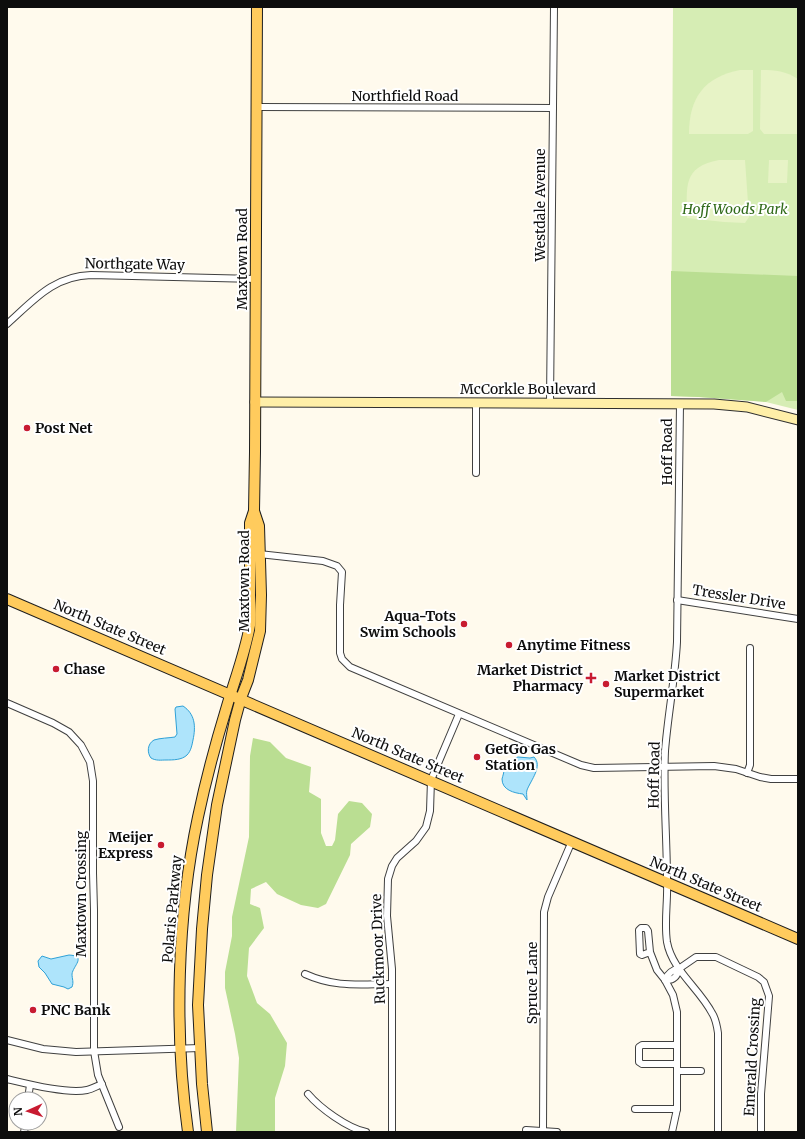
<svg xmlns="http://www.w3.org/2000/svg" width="805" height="1139" font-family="Merriweather,serif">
<rect width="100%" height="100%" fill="#fffaed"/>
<path fill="#d6edb4" d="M673,7H798V410L766,402L699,397L671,396Z"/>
<g fill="#bade92">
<path d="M671,271L798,276V401H786L782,392L766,402L699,397L671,396Z"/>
<path d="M253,738L270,742L286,758L311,767L309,792L321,799V833L326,846H332L335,840L338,814L349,801L362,803L372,814L370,827L351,844L350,855L326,904L318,908L301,905L277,894L266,882L251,889L250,904L260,908L264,928L249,948L247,976L257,1003L270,1014L287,1043L285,1066L275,1098V1132H236L239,1058L235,1034L225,988V972L232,936V917L249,837L250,756Z"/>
</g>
<g fill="#e7f3c6">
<path d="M740,70H753V131L748,134H689C689,98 704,77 740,70Z"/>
<path d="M761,70C774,70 786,71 798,79V134H764L760,129Z"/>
<path d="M719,160H745L749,217L745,223L724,222L687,218C687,187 682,167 719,160Z"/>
<path d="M769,160H788L787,183H768Z"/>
</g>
<g fill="#aee4fb" stroke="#2fa1d7">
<path d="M183,706C195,714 196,726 193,740C192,745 191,751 187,755C182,760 173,760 166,760C161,760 156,761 151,758C147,753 147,744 154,740C160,738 169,738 175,737L177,734L175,709L176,707Z"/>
<path d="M518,757L530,758L534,757C543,766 531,780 527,790C526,793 527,796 527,800L523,794C514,793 502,790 502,779C503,775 504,773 504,769C509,765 510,759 518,757Z"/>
<path d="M69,955C87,956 73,966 72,974C72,979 74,982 72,987L68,989L64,987L52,984L45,973L39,967L38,961L42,956L51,959Z"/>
</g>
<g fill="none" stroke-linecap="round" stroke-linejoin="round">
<g stroke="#404040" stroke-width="8">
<g id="street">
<path d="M257,107L553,108"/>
<path d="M7,324C33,301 53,276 91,275L256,279"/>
<path d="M550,403L554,7"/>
<path d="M680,404L677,642C675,679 668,714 665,751C663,794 667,838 667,881C668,901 664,922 667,942C672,970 699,988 712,1013C716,1019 717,1026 718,1033V1132"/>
<path d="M476,473V403"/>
<path d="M259,554L323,561L337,566L342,572L340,605V653L342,659L350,667L581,765L594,768L714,766L736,769L760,777L771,779H798"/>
<path d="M677,600L798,619"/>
<path d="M7,703L53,723L69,732L81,745L90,762L93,781V873L94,910V1051L98,1075L119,1127"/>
<path d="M747,773L750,765V648"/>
<path d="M650,952L642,955L640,954L639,930L641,928H646L648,931L650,952L657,970L665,980L673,995L677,1012V1109L672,1132"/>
<path d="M680,968L696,957H716L758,977L764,982L769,996L761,1094V1132"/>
<path d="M680,968C677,976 674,981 665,980C668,973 672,970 680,968Z"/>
<path d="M305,974C336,988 360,984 392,984"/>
<path d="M7,1040L43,1049L76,1052L200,1048"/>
<path d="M677,1064H642L639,1062V1047L642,1045H677"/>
<path d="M677,1071H701"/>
<path d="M7,1079C28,1084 67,1094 87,1090C92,1089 97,1086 102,1084"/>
<path d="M308,1094C320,1108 347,1128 366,1132"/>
<path d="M28,1099L30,1085"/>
<path d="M635,1109H677"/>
<path d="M526,1130L557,1132"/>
<path d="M543,1131L544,912L548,897L572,841"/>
<path d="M24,1132L26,1123"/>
<path d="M392,1132V969L387,916L388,879L392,866L397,858L416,841L426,827L430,811L431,780L459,714"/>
</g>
</g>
<g stroke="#2f2f2f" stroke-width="11">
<path id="secondary" d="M255,402L714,404L747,407L798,420"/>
</g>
<g stroke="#1e1e1e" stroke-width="12">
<g id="primary">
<path d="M7,599L798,939"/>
<path d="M188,1132C174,1032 177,915 198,817C206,779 216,742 227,706C235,679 245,653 250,625C252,615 250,604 250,594C250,570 250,547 250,523L254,511L255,452L257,7"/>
<path d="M207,1132L202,1084L198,1005L202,929L207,875L217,805L235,720L241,698L248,680L260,631L261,595L259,526L254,511"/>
</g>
</g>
<use href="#street" stroke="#fff" stroke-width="6"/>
<use href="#secondary" stroke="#ffefa8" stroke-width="9"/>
<use href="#primary" stroke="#ffcb5d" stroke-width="10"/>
</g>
<g fill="#c81b31" stroke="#fff" stroke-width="1.5">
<circle cx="27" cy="428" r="4"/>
<circle cx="464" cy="624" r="4"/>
<circle cx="509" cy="645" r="4"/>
<circle cx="56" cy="669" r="4"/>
<path d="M589 672h4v4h4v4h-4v4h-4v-4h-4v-4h4z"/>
<circle cx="606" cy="684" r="4"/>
<circle cx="477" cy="757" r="4"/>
<circle cx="161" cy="845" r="4"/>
<circle cx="33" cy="1010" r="4"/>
</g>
<g text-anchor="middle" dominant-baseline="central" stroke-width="4" stroke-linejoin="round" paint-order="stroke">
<g font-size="14" fill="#0d0d0d" stroke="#fff">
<text x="405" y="96">Northfield Road</text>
<text transform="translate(540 205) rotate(-90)">Westdale Avenue</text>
<text transform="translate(242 259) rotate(-90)">Maxtown Road</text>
<text transform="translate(135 264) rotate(1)">Northgate Way</text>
<text x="528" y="389">McCorkle Boulevard</text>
<text transform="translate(667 452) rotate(-90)">Hoff Road</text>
<text transform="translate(244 581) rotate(-90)">Maxtown Road</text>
<text transform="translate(739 597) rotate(9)">Tressler Drive</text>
<text transform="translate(110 627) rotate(23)">North State Street</text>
<text transform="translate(408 755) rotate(23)">North State Street</text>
<text transform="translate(654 775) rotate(-89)">Hoff Road</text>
<text transform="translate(706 884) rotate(23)">North State Street</text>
<text transform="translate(81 894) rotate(-90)">Maxtown Crossing</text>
<text transform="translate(172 909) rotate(-85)">Polaris Parkway</text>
<text transform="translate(378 949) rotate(-92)">Ruckmoor Drive</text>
<text transform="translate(532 983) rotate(-90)">Spruce Lane</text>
<text transform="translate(752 1057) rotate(-87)">Emerald Crossing</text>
</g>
<g font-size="14" font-style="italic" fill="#306a19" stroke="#fff">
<text x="735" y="209">Hoff Woods Park</text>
</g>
<g font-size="14" font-weight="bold" fill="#0d0d0d" stroke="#fff" text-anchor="start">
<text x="35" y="428">Post Net</text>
<text x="456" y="616" text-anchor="end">Aqua-Tots<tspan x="456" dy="16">Swim Schools</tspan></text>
<text x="517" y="645">Anytime Fitness</text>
<text x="64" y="669">Chase</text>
<text x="583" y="670" text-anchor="end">Market District<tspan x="583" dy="16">Pharmacy</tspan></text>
<text x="614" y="676">Market District<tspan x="614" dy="16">Supermarket</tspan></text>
<text x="485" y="749">GetGo Gas<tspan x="485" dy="16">Station</tspan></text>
<text x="153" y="837" text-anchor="end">Meijer<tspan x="153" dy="16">Express</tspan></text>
<text x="41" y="1010">PNC Bank</text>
</g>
</g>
<rect width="805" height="1139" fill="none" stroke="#0d0d0d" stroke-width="16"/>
<g transform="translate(28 1111) rotate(267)"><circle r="19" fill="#ffffff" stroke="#9e9e9e"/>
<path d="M0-3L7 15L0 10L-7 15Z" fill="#c81b31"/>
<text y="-6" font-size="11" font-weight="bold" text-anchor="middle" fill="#0d0d0d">N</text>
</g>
</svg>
